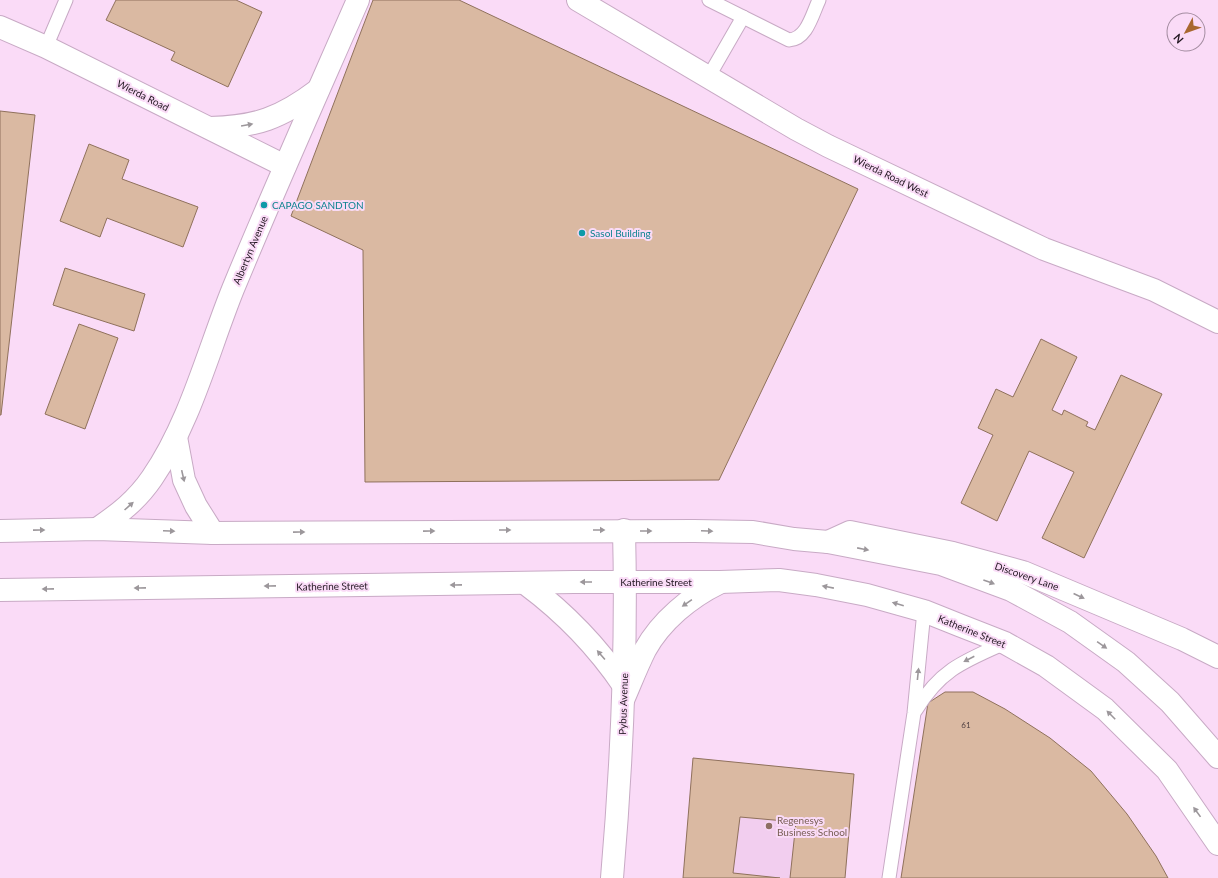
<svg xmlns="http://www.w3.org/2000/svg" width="1218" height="878" font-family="Lato,sans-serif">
<rect width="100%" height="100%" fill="#fadbf7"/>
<path fill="#f2ceef" d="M693,758L854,774L845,878H683Z"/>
<g fill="#dab9a2" stroke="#8f715c">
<path d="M116,0H236L262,12L228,87L171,60L175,52L106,20Z"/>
<path d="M373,0H459L858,189L719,480L365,482L363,250L291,216Z"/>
<path d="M0,111L35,115L1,415H0Z"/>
<path d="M89,144L129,160L122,179L198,207L183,247L107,218L100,237L60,221Z"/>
<path d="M65,268L145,294L134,331L53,305Z"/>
<path d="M79,324L118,338L85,429L45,414Z"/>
<path d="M1041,339L1077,357L1052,410L1062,415L1064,410L1088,422L1086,426L1095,430L1121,375L1162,394L1084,558L1042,538L1074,472L1029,451L997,521L961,503L993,435L978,428L996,389L1013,397Z"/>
<path d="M945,692H973L1005,709L1050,738L1091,771L1127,814L1156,856L1168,878H901L928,703Z"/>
<path d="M693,758L854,774L845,878H790L796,822L740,817L733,873L780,878H683Z"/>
</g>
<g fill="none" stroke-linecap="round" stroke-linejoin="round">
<g stroke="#c8aac5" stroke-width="15">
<g id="lane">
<path d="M743,17L789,40C807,39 812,15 819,0"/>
<path d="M46,47L66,0"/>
<path d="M709,76L743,17L709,0"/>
<path d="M916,710C940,670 964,661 1005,643"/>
<path d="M889,878L914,713L924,611"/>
</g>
</g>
<g stroke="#c8aac5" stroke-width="24">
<g id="street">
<path d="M578,0L796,129L828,146L1044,249L1154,290L1218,322"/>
<path d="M0,27L46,47L285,166"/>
<path d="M210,128C256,127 281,118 318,90"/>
<path d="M176,437L184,480L196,506L213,533"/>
<path d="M97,529C119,514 137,500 152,478C190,423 208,351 233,289C273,192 316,96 358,0"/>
<path d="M828,542L850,532L953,553L1023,572L1182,639L1218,657"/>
<path d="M612,878C622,762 627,647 624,530"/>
</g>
</g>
<g stroke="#c8aac5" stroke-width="24">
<g id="secondary">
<path d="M0,531L97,529L213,533L694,531L753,532L794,539L828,542L941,564L1011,590L1070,622L1126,662L1170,702L1218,757"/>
<path d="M526,584C565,613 597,646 624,686"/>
<path d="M0,590L574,582H720L779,580L816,585L867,595L924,611L959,625L1005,643L1046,666L1105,709L1167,770L1218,844"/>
<path d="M623,700C630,684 637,666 645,650C661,621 690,597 719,583"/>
</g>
</g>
<use href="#lane" stroke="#fff" stroke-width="13"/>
<use href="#street" stroke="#fff" stroke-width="22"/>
<use href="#secondary" stroke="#fff" stroke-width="22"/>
</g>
<defs><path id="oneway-solid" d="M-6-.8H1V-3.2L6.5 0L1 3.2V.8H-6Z"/></defs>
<g fill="#9c979b">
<use href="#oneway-solid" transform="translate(247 125) rotate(-10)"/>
<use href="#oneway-solid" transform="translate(183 476) rotate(77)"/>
<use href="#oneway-solid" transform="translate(129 506) rotate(-42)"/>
<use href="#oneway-solid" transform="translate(39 530) rotate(-1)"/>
<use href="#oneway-solid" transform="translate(505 530)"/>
<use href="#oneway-solid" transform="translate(599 530)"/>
<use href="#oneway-solid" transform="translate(169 531) rotate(2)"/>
<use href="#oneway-solid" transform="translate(429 531) rotate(-1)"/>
<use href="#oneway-solid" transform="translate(646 531)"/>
<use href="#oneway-solid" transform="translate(707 531) rotate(2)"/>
<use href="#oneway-solid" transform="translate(299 532) rotate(-1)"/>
<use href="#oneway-solid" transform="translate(863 549) rotate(11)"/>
<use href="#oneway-solid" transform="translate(586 582) rotate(-180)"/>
<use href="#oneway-solid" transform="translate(989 582) rotate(20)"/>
<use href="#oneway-solid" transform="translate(456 585) rotate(179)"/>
<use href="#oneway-solid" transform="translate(270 586) rotate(179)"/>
<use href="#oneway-solid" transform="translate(828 587) rotate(-169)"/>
<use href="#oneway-solid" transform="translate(140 588) rotate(179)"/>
<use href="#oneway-solid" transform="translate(48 589) rotate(179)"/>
<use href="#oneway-solid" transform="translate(1079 596) rotate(25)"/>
<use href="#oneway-solid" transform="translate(687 603) rotate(145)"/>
<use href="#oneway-solid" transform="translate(898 604) rotate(-164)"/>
<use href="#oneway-solid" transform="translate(1102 645) rotate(35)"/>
<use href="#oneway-solid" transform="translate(601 655) rotate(-131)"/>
<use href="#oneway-solid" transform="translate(969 659) rotate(153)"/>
<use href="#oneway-solid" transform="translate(918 674) rotate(-84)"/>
<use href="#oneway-solid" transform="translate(1111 715) rotate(-135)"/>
<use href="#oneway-solid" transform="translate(1197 812) rotate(-126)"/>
</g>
<g fill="#0f9aa8" stroke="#fadbf7" stroke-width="1.5">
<circle cx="264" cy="205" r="4"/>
<circle cx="582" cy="233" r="4"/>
</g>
<circle fill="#8d6e63" stroke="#fadbf7" stroke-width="1.5" cx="769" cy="826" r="4"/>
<g text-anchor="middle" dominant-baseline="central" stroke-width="4" stroke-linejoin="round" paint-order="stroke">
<g font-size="8" fill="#504041">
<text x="966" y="725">61</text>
</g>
<g font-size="10" fill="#221721" stroke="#fadbf7">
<text transform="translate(143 95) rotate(27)">Wierda Road</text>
<text transform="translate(891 176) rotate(26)">Wierda Road West</text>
<text transform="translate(250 250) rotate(-67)">Albertyn Avenue</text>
<text transform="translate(1027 576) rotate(19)">Discovery Lane</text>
<text x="656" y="582">Katherine Street</text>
<text transform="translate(332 586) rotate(-1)">Katherine Street</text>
<text transform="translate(972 631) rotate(22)">Katherine Street</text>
<text transform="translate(623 704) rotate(-88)">Pybus Avenue</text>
</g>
<g font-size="10" fill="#0d838f" stroke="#fadbf7" text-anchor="start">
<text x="272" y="205">CAPAGO SANDTON</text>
<text x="590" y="233">Sasol Building</text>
</g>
<g font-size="10" fill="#785e54" stroke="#fadbf7" text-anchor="start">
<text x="777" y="820">Regenesys<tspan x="777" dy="12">Business School</tspan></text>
</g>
</g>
<g transform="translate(1186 32) rotate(229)"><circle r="19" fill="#fadbf7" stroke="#a48da1"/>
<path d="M0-3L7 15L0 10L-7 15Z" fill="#a86830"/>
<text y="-6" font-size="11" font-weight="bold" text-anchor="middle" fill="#221721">N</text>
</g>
</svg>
